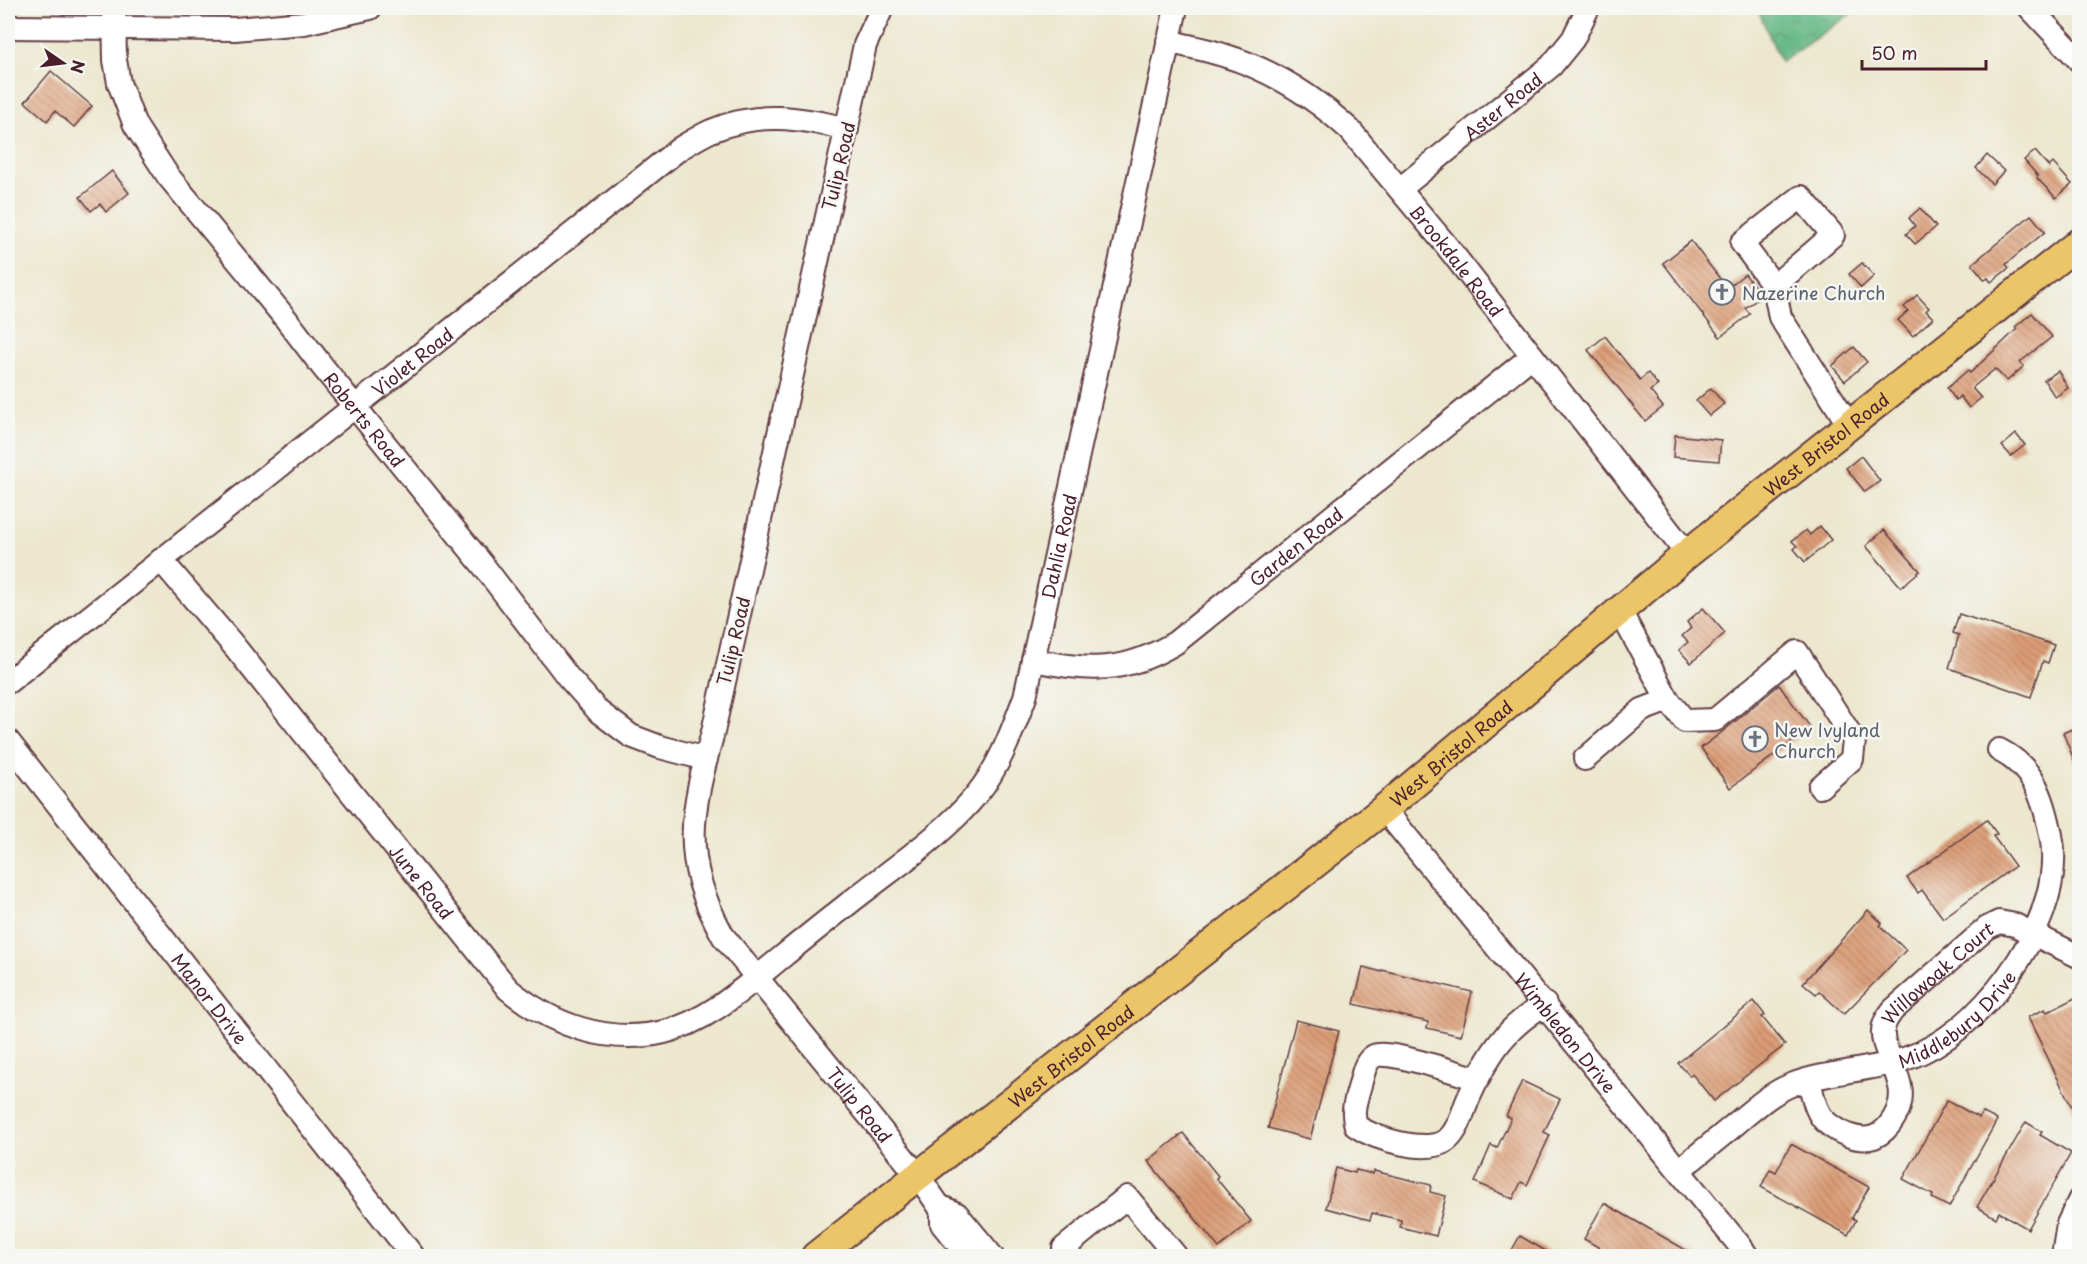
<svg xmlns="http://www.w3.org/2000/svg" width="2087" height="1264" font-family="'Playpen Sans',sans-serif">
<defs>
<pattern id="forest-crowns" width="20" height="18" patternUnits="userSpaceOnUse" patternTransform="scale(1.5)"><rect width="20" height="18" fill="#68b986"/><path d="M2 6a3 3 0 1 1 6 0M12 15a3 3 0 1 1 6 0" fill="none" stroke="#58966e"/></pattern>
<pattern id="building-back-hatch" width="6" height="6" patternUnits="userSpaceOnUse" patternTransform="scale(1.5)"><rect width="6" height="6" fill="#db9d76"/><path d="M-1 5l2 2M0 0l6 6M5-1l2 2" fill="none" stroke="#b47f61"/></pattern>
</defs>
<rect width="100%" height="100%" fill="#f6f6f2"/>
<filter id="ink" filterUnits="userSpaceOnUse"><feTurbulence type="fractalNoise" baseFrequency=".0167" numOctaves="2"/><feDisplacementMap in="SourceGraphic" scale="12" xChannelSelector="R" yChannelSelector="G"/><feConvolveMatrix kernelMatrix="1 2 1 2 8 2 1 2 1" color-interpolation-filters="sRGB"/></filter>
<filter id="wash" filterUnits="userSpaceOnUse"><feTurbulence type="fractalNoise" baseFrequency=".008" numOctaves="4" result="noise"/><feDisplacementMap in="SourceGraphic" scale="24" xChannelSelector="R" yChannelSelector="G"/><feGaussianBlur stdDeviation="1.35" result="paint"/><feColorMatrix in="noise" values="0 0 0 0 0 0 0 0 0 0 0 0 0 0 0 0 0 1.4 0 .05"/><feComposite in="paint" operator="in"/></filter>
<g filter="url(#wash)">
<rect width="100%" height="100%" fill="#ece7ce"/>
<path fill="url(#forest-crowns)" stroke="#596c58" stroke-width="1.5" d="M1757,8H1859L1781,62Z"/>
<g id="blocks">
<g fill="url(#building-back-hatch)">
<path d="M51,71L92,106L74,127L55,111L47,121L25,102Z"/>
<path d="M2035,151L2049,167L2053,163L2072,184L2056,198L2037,178L2038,176L2024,160Z"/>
<path d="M1987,155L2004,171L1992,184L1976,168Z"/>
<path d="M112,171L129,193L106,212L100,204L91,211L80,197Z"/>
<path d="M1920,208L1936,227L1915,244L1906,234L1915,226L1909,218Z"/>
<path d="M2031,215L2045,232L2006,264L2009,268L1991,282L1988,278L1985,280L1972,264Z"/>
<path d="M1691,241L1727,288L1745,274L1762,296L1745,308L1750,314L1720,337L1663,263Z"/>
<path d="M1862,263L1874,276L1861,288L1849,274Z"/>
<path d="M1917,295L1929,308L1926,311L1933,318L1913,336L1898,320L1908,311L1904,307Z"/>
<path d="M2032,313L2052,337L2020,362L2024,366L2007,381L1995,369L1972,388L1981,398L1969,408L1960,396L1956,400L1947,388L1968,370L1970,373L2017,329L2015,327Z"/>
<path d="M1605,336L1640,380L1648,373L1658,385L1650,391L1663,407L1645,421L1588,350Z"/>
<path d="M1854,347L1867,362L1845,381L1832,366Z"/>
<path d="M2058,371L2068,388L2055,397L2044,380Z"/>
<path d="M1711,388L1724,404L1709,416L1696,401Z"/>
<path d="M2016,434L2025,445L2011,456L2002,446Z"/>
<path d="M1675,435L1721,440L1719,461L1673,457Z"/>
<path d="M1861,456L1880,481L1865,492L1846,468Z"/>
<path d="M1820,526L1831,540L1805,562L1794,549L1797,546L1792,541L1806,530L1810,535Z"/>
<path d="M1884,530L1920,571L1901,587L1866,546Z"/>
<path d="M1703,608L1725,633L1691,663L1679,650L1688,642L1682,636L1691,628L1687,622Z"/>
<path d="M1959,614L2054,645L2048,663L2043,661L2031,697L1949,668L1959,635L1953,633Z"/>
<path d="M1779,685L1811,728L1730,788L1701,748L1726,729Z"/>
<path d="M2079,726V772L2063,733Z"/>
<path d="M1987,820L1997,834L1993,836L2015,866L1943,918L1922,890L1918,893L1907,878Z"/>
<path d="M1868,910L1882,923L1880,926L1906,950L1844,1014L1819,991L1816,994L1803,983Z"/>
<path d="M1363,967L1382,972V970L1472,992L1461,1036L1427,1028L1428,1022L1354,1004Z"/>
<path d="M2079,996V1122L2028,1017L2045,1009L2047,1012Z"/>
<path d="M1754,1001L1765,1015L1762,1017L1785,1045L1714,1101L1692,1074L1690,1076L1678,1063Z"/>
<path d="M1296,1020L1339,1031L1310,1139L1268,1128Z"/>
<path d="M1522,1081L1560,1099L1544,1132L1550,1135L1527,1185L1521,1182L1513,1199L1475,1182L1491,1145L1497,1148L1511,1118L1506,1116Z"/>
<path d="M1947,1100L1979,1118L1982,1112L1997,1120L1949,1207L1932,1198L1933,1195L1903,1179Z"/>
<path d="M2026,1122L2042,1132L2040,1135L2071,1153L2028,1229L1999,1212L1996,1218L1977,1207Z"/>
<path d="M1183,1133L1218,1176L1216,1178L1251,1221L1219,1248L1148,1161Z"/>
<path d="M1791,1144L1869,1187L1852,1218L1856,1220L1848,1235L1761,1187L1770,1169L1776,1172Z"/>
<path d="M1336,1168L1355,1173L1356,1170L1373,1174L1374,1171L1431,1185L1430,1192L1446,1196L1436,1236L1400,1227L1401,1220L1372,1213L1370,1220L1326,1208Z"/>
<path d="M1604,1203L1653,1231L1698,1257H1615L1584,1239Z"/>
<path d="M1520,1236L1556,1257H1508Z"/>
</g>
</g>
</g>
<g filter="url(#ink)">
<use href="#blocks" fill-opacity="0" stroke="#623d43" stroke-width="1.5"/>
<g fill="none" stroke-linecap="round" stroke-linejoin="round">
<g stroke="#623d43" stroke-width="26">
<g id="minor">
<path id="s1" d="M114,8L115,60L119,83L135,125L168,176L286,319L322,366L482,564L568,677L599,712L631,736L660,747L706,759"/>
<path id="s2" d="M882,8L865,45L713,732C691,813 680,858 723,936L919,1177L939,1206L942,1213V1224L968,1256"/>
<path d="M2030,8L2080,61"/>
<path d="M8,27L235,29L304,23L370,8"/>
<path id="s3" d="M1168,41C1186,46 1205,49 1223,55C1270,69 1314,97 1350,130L1446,245L1687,554"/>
<path id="s4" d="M1400,189L1551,66L1573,39L1588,8"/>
<path d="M1774,286L1742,243L1801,197L1833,235L1774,286L1780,317L1849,425"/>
<path id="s5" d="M161,560L235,647L508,989C552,1025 607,1045 664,1032C709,1021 746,986 782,957C805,938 829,919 853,900C892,869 945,834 977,794C1000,766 1012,731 1025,697L1176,8"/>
<path d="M1620,611L1668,700L1685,721L1715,720L1797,652L1854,740L1852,759L1820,787"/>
<path id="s6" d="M1033,660C1090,671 1123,674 1175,643L1531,357"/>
<path id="s7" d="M8,682L679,149C689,143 700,136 711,131C758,111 799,117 847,129"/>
<path id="s8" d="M8,741L413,1256"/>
<path d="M1585,759L1642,710L1668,700"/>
<path id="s9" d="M1384,809L1741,1247L1747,1256"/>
<path d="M1478,1079C1461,1074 1386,1049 1374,1056C1364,1062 1363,1075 1360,1085C1356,1100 1351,1111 1356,1126C1375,1139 1428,1155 1447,1140C1460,1129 1463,1109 1470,1095C1489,1053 1505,1028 1545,1004"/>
<path id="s10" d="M1809,1081C1813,1095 1815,1113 1827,1123C1839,1133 1858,1142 1874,1137C1883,1133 1889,1127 1894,1118C1908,1095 1898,1077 1888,1053C1886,1048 1883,1042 1883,1035C1882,1025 1887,1018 1893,1010L1987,928L1999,922L2015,925L2080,957"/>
<path id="s11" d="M1679,1170C1699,1154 1719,1138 1739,1121C1755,1108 1771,1093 1791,1085C1833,1069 1880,1072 1922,1052C1991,1020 2067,913 2051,835C2044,799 2034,767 1999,750"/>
<path d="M939,1206L957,1214L992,1256"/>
<path d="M1070,1256L1064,1248L1127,1197L1176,1256"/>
<path d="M2063,1256L2068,1224L2080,1199"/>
</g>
</g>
<g stroke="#623d43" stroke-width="32">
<g id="major">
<path id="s12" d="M816,1256L1384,809L1687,554L2080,242"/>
</g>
</g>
<use href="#minor" stroke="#fff" stroke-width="22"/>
<use href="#major" stroke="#ecc569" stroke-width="28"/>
</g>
</g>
<defs>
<g id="church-ring" transform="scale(1.35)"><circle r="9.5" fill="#f6f6f2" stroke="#6b7280" stroke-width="1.5"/><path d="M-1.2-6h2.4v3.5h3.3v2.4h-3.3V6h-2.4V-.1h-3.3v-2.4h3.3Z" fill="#6b7280"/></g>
</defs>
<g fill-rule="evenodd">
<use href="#church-ring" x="1722" y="292"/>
<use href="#church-ring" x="1755" y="739"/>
</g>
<g text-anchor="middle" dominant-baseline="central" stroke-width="5" stroke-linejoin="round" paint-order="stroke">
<g font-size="18" fill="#4a1f2b" stroke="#f6f6f2">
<text stroke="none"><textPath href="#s4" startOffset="132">Aster Road</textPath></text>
<text transform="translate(838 166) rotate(-77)">Tulip Road</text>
<text stroke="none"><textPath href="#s3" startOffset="374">Brookdale Road</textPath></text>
<text stroke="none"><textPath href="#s7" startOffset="516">Violet Road</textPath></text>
<text stroke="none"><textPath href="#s1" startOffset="494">Roberts Road</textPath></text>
<text stroke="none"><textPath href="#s12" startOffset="1296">West Bristol Road</textPath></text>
<text stroke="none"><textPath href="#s6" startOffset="302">Garden Road</textPath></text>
<text stroke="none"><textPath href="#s5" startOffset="1378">Dahlia Road</textPath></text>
<text transform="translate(733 641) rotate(-77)">Tulip Road</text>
<text stroke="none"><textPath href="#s12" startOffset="810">West Bristol Road</textPath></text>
<text stroke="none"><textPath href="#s5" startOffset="414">June Road</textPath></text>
<text stroke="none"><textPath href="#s10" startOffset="298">Willowoak Court</textPath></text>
<text stroke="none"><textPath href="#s8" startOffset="327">Manor Drive</textPath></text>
<text stroke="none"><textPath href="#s11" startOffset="324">Middlebury Drive</textPath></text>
<text stroke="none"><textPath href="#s9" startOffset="288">Wimbledon Drive</textPath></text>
<text stroke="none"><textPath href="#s12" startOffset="324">West Bristol Road</textPath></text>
<text stroke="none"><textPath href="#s2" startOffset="1173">Tulip Road</textPath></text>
</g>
<g font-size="18" fill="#5b616d" stroke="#f6f6f2" text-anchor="start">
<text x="1742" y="292">Nazerine Church</text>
<text x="1774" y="729">New Ivyland<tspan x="1774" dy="21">Church</tspan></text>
</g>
</g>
<rect width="2087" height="1264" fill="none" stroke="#f6f6f2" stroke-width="30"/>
<g transform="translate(63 63) rotate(104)" stroke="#f6f6f2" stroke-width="4.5" paint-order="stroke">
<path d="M0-4.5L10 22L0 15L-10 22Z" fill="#4a1f2b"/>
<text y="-9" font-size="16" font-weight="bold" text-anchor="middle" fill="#4a1f2b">N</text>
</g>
<path d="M1862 60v9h124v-9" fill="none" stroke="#4a1f2b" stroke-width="3"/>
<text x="1871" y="60" font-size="18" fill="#4a1f2b" stroke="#f6f6f2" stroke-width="4.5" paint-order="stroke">50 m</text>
</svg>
